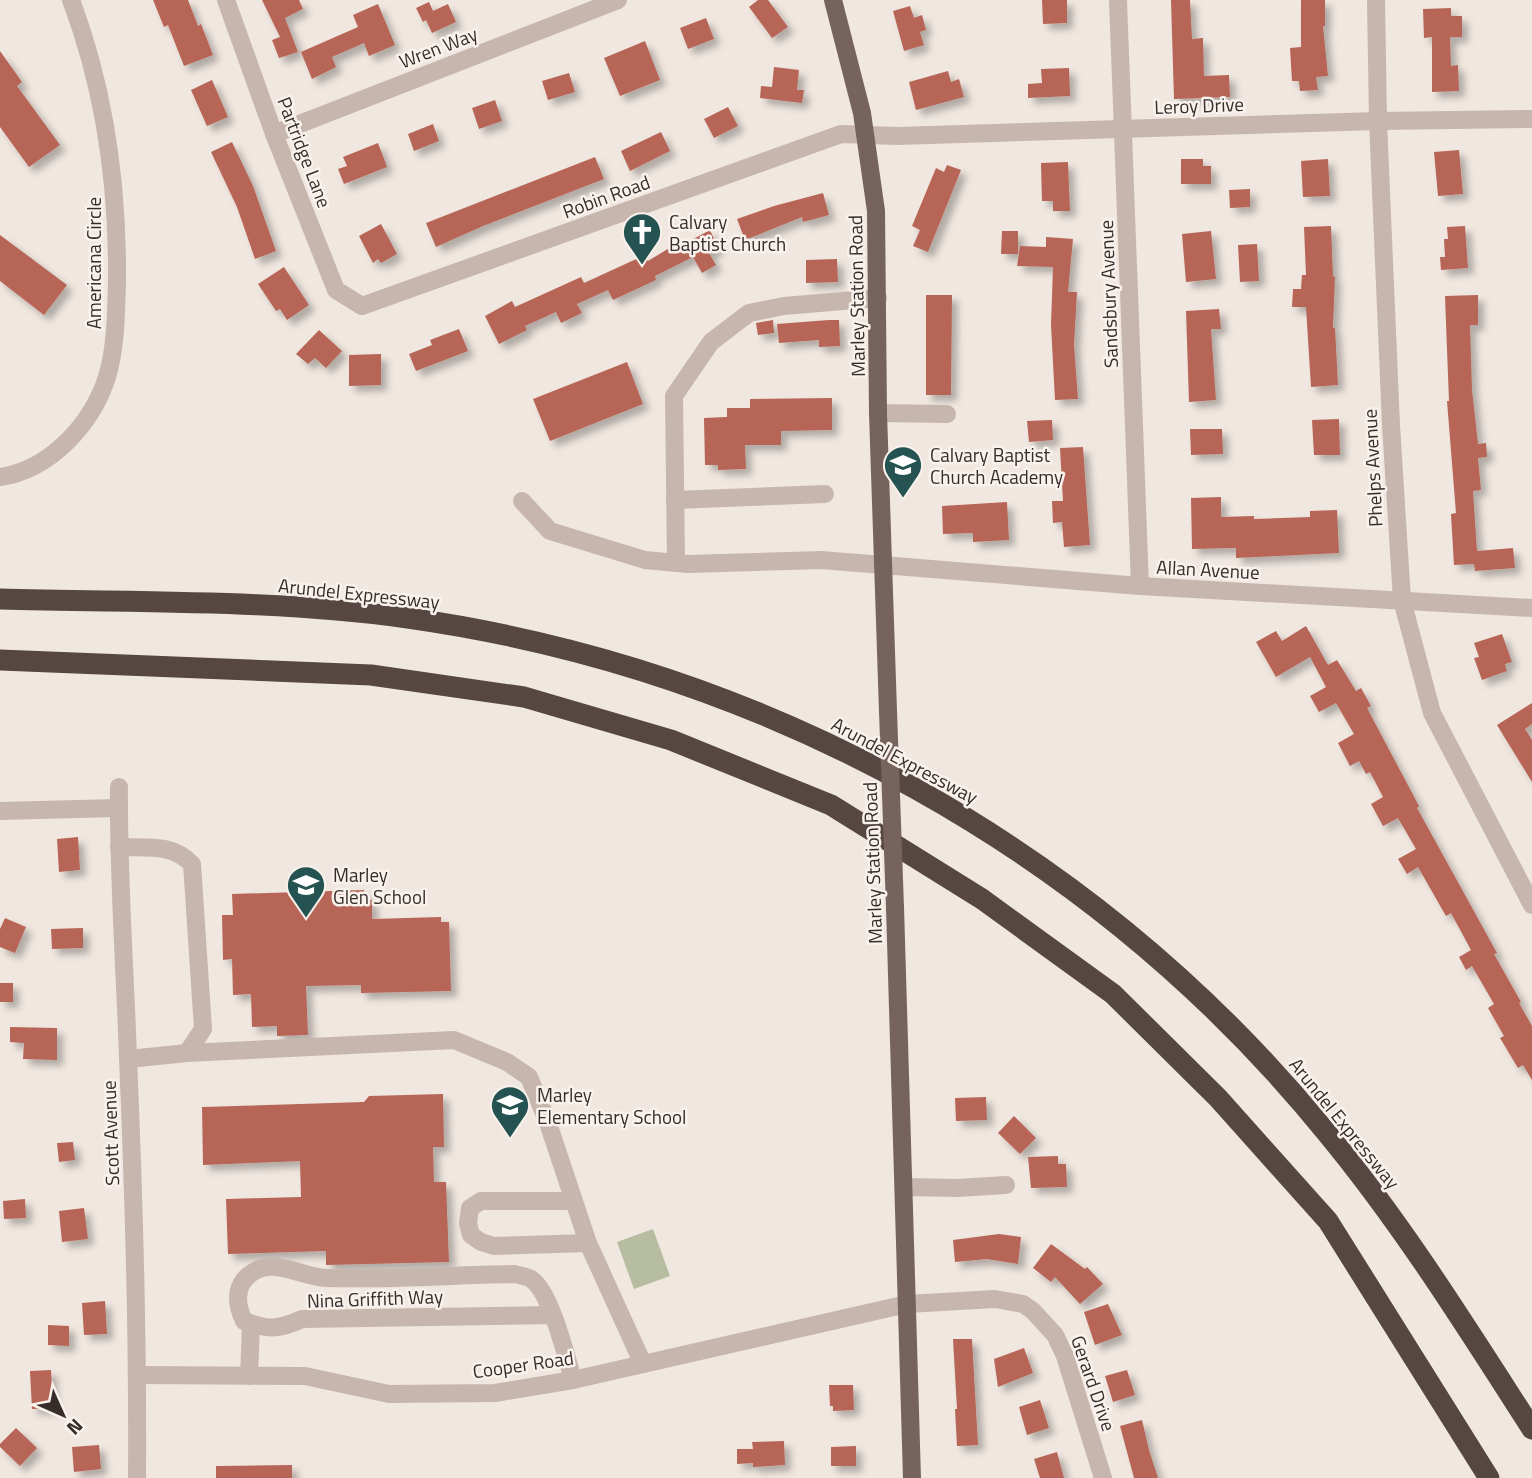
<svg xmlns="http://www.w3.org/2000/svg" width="1532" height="1478" font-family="'Titillium Web',sans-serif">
<defs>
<filter id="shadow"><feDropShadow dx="6" dy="6" stdDeviation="3.5" flood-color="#0004"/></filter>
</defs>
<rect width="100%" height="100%" fill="#f0e7e0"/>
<path fill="#b7bda1" d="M653,1229L670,1276L634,1289L617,1242Z"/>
<g fill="#b76556" filter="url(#shadow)">
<path d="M153,0H188L198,26L201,24L213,55L184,66L168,25L164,27Z"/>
<path d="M262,0H299L303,9L285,18L298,52L279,58L272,40L280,37Z"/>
<path d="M758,0H768L788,27L772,38L749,7Z"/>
<path d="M1042,0H1067V23L1043,24Z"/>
<path d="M1171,0H1190L1192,39L1203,38L1204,76L1229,75L1230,97L1174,99Z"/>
<path d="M1301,0H1325V26H1323L1328,76L1316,77L1318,90L1300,91L1299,81H1292L1290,48L1301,47Z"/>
<path d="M429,2L433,11L448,4L456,22L432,33L426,20L423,22L416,8Z"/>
<path d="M378,4L395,45L369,56L364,43L332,57L336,67L312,79L301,52L358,27L353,15Z"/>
<path d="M910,6L914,18L922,15L926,30L920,32L924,45L904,51L893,11Z"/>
<path d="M1451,8V16H1462V37H1450L1451,66L1458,65L1459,91L1432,92V37L1424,38L1423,9Z"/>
<path d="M706,18L714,39L688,49L680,28Z"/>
<path d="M645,41L660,80L620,96L604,58Z"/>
<path d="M0,51L22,82L17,86L60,145L29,167L0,127Z"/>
<path d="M774,67L799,70L797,90H804L802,103L760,98L761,86L772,87Z"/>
<path d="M1069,68L1070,96L1028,98V84L1042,83L1041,69Z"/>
<path d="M948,71L951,82L959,79L964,97L916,110L909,82Z"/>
<path d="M569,73L575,92L548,100L542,81Z"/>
<path d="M212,80L228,117L207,126L191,90Z"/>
<path d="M495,100L502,121L479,129L472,108Z"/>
<path d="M728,107L738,126L714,138L704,119Z"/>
<path d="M433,124L439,141L414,151L408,134Z"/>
<path d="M661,132L670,151L630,171L621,151Z"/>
<path d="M232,142L253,186L276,251L255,259L237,207L211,152Z"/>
<path d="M378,143L387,167L344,184L338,169L347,166L343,157Z"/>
<path d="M1459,150L1463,194L1438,196L1434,152Z"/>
<path d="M595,157L604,179L483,226L436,247L426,223Z"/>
<path d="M1181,159H1203V166H1211V184H1181Z"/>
<path d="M1328,159L1330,196L1303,197L1301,161Z"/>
<path d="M1068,162L1070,211H1053V201H1042L1041,163Z"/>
<path d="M947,165L961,170L928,252L913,246L920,230L912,226L936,168L944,172Z"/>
<path d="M1250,189V207L1230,208L1229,190Z"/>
<path d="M823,193L829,215L803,222L802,217L745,240L737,219L774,206Z"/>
<path d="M381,224L397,254L381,263L378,259L373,263L359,236Z"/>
<path d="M1331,226L1333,276L1335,277L1333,328H1335L1338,385L1311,387L1306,307H1292L1293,289H1301L1302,275H1306L1304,227Z"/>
<path d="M1465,226L1468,268L1441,270L1440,257H1445L1444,239H1448L1447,227Z"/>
<path d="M710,230L718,248L709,253L716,265L702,273L693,257L655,276L656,280L613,300L608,290L577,304L582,313L561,323L556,312L525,326L527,330L499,344L485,316L512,301L515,307L581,277L584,283L645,255L648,261L671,247L673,250Z"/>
<path d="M1002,231H1018V254H1001Z"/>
<path d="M1211,231L1216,279L1186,282L1182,234Z"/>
<path d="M0,235L67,285L44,315L0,281Z"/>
<path d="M1046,237L1073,239L1068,292H1077L1074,345L1078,399L1055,400L1051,325L1053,267L1017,266L1020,246L1046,247Z"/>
<path d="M1257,244L1259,281L1240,282L1238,245Z"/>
<path d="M837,259L838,282L806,283V260Z"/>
<path d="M284,267L309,305L287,320L280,309L276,311L258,284Z"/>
<path d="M926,295H952L951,395H926Z"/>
<path d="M1478,295V325H1470L1472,390L1478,444L1486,443L1487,457L1478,458L1481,490L1473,491L1477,551L1513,548L1515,568L1475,571L1474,564L1454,565L1451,514L1456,513L1447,401H1449L1445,296Z"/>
<path d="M1219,309L1221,329H1211L1216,400L1189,402L1186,311Z"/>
<path d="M773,320L774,333L758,335L756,323Z"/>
<path d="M829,320H839L840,346L819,347V340L779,343L777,324Z"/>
<path d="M459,329L468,351L416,371L409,354L432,345L430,340Z"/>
<path d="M319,330L342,351L326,368L315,358L308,364L296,354Z"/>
<path d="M381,354V385L349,386V355Z"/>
<path d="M627,362L643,404L550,441L533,399Z"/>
<path d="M832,398V430L781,431V445H745L746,469L718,470V465H705L704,418L727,417V408H750V399Z"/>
<path d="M1339,419L1340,455H1314L1312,420Z"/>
<path d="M1052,420L1053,440L1029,442L1027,421Z"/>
<path d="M1190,429H1222L1223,454L1191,455Z"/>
<path d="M1083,447L1090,545L1064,547L1062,522L1053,523L1052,501H1063L1060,448Z"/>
<path d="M1221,497V517L1254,516V519L1310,517V511L1337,510L1339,553L1236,558V548L1192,549L1191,498Z"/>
<path d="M1007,502L1009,540L973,542V533L943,534L942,506Z"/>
<path d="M1306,626L1328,665L1337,660L1356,691L1361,688L1371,706L1367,708L1419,806L1417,808L1497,953L1494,954L1521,1002L1519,1003L1532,1026V1080L1523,1065L1518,1068L1500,1038L1504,1036L1488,1008L1494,1004L1472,966L1466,970L1459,957L1471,950L1451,913L1446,916L1418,867L1407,874L1398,859L1416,849L1398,818L1383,826L1371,804L1383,797L1370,772L1366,774L1359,761L1350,766L1338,743L1354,734L1336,703L1319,712L1310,696L1326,687L1310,657L1276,677L1256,642L1276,631L1282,641Z"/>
<path d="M1502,634L1512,662L1505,664L1507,671L1482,680L1474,658L1479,657L1474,643Z"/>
<path d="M1532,703V724L1525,729L1532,740V782L1497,725Z"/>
<path d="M78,837L80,870L59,872L57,839Z"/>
<path d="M364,890L365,900H372V919L441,917V922H449L451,991L361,993V985L306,986L308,1035L277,1036V1026L252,1027L251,994L233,995L232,959L223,960L222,915H233L232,894Z"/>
<path d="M5,918L26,927L15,953L0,947V929Z"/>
<path d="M83,928V948L52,949L51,929Z"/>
<rect x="0" y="983" width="13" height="19"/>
<path d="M10,1027L57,1028V1060L23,1059L24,1043L10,1042Z"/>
<path d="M443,1094L444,1147H433L434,1182H446L449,1262L326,1265V1251L228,1254L226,1199L301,1197L300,1161L203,1165L202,1107L364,1102L369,1096Z"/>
<path d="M986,1097L987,1120L956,1121L955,1098Z"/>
<path d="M1014,1116L1036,1138L1020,1154L998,1133Z"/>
<path d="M73,1142L75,1160L59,1162L57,1143Z"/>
<path d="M1058,1156V1164H1066L1067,1187L1031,1188L1028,1157Z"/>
<path d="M25,1199L26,1218L4,1219L3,1201Z"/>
<path d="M84,1208L88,1239L62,1242L59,1211Z"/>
<path d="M999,1234L1021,1237L1018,1264L987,1259L955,1262L953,1240Z"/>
<path d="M1051,1244L1085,1269L1087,1267L1103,1284L1080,1304L1055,1277L1051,1282L1033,1268Z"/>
<path d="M105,1301L107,1334L84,1335L82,1303Z"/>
<path d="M1108,1304L1122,1335L1095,1345L1084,1312Z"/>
<path d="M48,1325L69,1326V1346L48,1345Z"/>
<path d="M953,1339H972L978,1445L957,1446L955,1409H957Z"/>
<path d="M1024,1348L1033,1373L998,1387L994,1359Z"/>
<path d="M51,1370L53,1408L32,1409L30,1371Z"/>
<path d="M1127,1370L1135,1395L1113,1402L1105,1376Z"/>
<path d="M829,1385H853L854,1410L833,1411V1406H830Z"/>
<path d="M1040,1400L1049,1428L1027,1435L1019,1407Z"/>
<path d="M1142,1420L1149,1450L1158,1478H1134L1120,1426Z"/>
<path d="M16,1428L37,1448L20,1466L0,1447V1444Z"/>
<path d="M784,1441L785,1465L753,1467V1463L737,1464V1449H753L752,1442Z"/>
<path d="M99,1445L101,1469L74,1472L72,1447Z"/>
<path d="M856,1446V1466H831V1447Z"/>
<path d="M1057,1452L1064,1478H1040L1034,1459Z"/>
<path d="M292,1465V1478H216V1466Z"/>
</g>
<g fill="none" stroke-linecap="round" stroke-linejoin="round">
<g stroke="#c7b6ad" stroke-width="18">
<path d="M226,0L274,134L336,290L362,306L841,134L897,136L1378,121L1532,119"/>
<path d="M1118,0L1140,586"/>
<path d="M1376,0L1378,121L1391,425L1402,600L1432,713L1532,905"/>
<path d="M274,134L618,0"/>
<path d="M878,413L947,414"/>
<path d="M0,477C50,470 92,424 107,377C116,347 116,313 117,282C118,186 105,90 71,0"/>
<path d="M675,500L825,494"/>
<path d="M522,501L550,531L645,560L688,564L821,560L1140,586L1532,608"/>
<path d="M676,563L674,396L711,342L749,313L784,306L878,298"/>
<path d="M119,787C118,877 125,967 128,1058C134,1198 138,1338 137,1478"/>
<path d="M0,811L119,808"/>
<path d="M119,847C147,848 171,843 192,864L203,1029L187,1053"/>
<path d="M129,1059L187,1053L454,1040L507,1062L529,1077L547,1120L588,1243L643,1364"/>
<path d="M905,1187L957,1188L1006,1185"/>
<path d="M573,1201H481L470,1208L468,1223L471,1235L481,1242L494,1246L588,1243"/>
<path d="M553,1315L302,1319C278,1330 269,1330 244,1321C235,1302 234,1281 257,1270C278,1260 303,1277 326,1278C388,1280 452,1275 515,1274C520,1276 527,1276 531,1279C551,1292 566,1356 573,1380"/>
<path d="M138,1375L305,1376L389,1394L495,1393L573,1380L907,1304L995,1299L1023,1304L1033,1311L1055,1335L1065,1356L1103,1478"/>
<path d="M249,1376L251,1324"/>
</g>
<g stroke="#76635e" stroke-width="18">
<path d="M833,0L862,113L876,211L878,413L888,711"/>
<path d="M895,907L912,1478"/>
</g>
<g stroke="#564743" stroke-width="21">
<path d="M0,599C136,603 273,599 408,618C767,669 1097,851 1326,1132C1403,1225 1467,1328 1532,1429"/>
<path d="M0,660L371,675L524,697L671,740L831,805L982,899L1113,994L1218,1098L1328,1221L1489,1478"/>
</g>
<path stroke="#76635e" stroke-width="18" d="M888,711L895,907"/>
</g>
<defs>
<g id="church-pin" transform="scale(2.0125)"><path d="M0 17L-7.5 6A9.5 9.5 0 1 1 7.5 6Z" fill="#255351" stroke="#f8f1ec"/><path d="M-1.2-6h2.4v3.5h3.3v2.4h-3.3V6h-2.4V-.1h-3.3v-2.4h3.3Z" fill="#fff"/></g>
<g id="school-pin" transform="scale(2.0125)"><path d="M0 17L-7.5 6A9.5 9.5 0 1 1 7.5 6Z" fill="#255351" stroke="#f8f1ec"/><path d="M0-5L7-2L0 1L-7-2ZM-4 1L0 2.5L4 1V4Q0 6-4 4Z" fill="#fff"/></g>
</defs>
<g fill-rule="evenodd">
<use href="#church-pin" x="642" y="232"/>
<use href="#school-pin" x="903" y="465"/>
<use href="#school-pin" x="306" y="885"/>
<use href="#school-pin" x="510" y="1105"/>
</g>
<g text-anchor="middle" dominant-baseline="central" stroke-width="5" stroke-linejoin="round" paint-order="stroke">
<g font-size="19" fill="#362d2b" stroke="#f8f1ec">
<text transform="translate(438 47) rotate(-21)">Wren Way</text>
<text transform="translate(1199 105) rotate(-2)">Leroy Drive</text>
<text transform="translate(305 152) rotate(69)">Partridge Lane</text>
<text transform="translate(606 196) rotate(-20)">Robin Road</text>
<text transform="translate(93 263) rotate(-90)">Americana Circle</text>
<text transform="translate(1108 294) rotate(-92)">Sandsbury Avenue</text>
<text transform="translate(856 296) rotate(-91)">Marley Station Road</text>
<text transform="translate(1372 468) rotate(-93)">Phelps Avenue</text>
<text transform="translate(1208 569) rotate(3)">Allan Avenue</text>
<text transform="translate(359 593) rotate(6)">Arundel Expressway</text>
<text transform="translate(905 760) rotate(28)">Arundel Expressway</text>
<text transform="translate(872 863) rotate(-92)">Marley Station Road</text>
<text transform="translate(1345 1123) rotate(51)">Arundel Expressway</text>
<text transform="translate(110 1133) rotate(-92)">Scott Avenue</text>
<text transform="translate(375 1298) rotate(-2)">Nina Griffith Way</text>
<text transform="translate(523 1364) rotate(-8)">Cooper Road</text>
<text transform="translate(1094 1383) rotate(71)">Gerard Drive</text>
</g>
<g font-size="19" fill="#362d2b" stroke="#f8f1ec" text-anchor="start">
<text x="669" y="221">Calvary<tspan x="669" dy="22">Baptist Church</tspan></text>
<text x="930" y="454">Calvary Baptist<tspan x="930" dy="22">Church Academy</tspan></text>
<text x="333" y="874">Marley<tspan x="333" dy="22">Glen School</tspan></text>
<text x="537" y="1094">Marley<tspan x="537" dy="22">Elementary School</tspan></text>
</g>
</g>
<g transform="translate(63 1415) rotate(135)" stroke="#f8f1ec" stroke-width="5" paint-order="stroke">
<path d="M0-5L12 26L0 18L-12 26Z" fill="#362d2b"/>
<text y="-10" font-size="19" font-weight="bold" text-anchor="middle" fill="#362d2b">N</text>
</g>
</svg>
